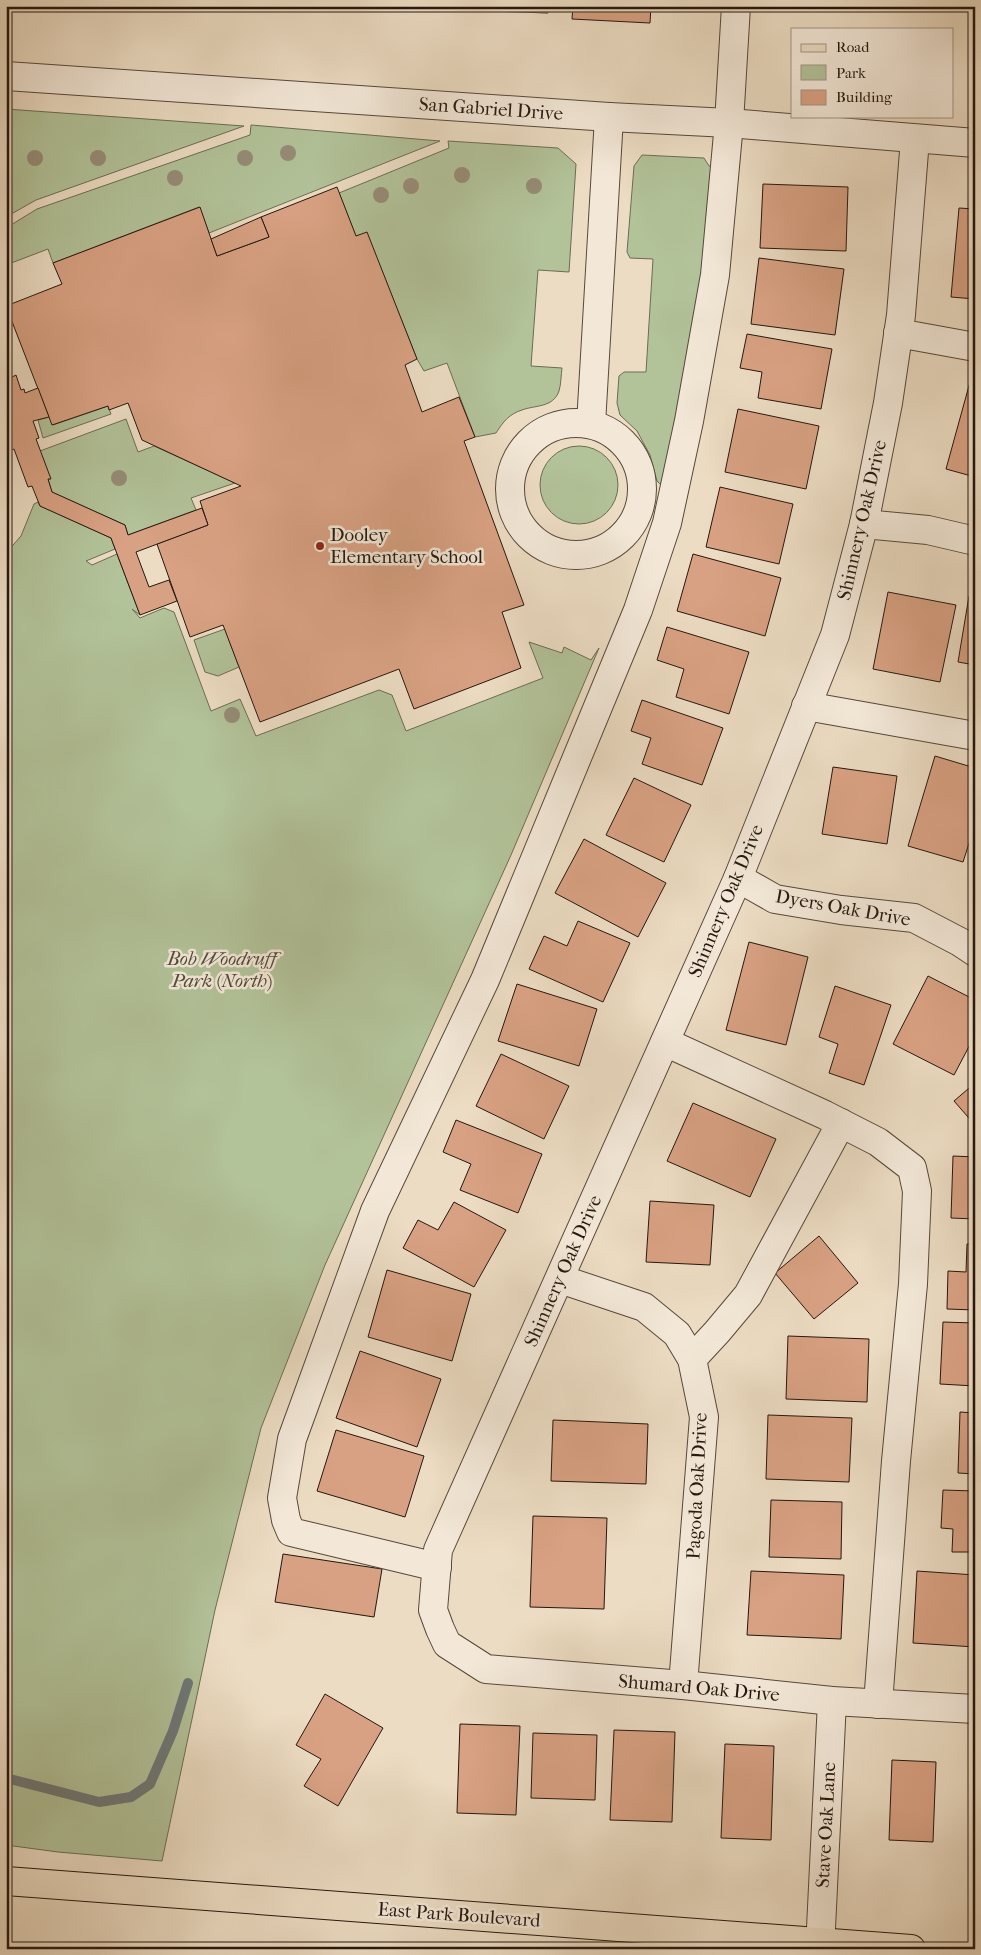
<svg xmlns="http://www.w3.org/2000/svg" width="981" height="1955" font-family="'IM FELL French Canon',serif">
<rect width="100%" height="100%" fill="#ecdcc3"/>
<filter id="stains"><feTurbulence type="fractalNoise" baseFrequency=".004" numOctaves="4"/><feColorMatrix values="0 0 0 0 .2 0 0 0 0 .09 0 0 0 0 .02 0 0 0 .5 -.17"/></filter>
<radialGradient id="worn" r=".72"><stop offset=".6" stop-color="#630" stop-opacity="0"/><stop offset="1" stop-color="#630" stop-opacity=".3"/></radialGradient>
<g fill="#b2c299" stroke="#6c6c54">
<path d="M6,109L244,126L36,200L6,217Z"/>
<path d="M251,125L440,141L209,233L199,207L53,263L48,249L6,265V228L37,209L250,135Z"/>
<path d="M448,141L558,148L576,164L569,272L538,270L531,366L562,368C561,375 561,385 559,391C553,408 535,405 522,410C509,414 503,422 496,433L475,437L447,363L424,371L417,359L367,233L356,236L339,193L449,148Z"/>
<path d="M642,155L704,158L709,166L717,168L704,285L664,488L657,481L650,455L637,431L620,415L617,403L619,376L624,372H646L653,259L630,258L627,252L634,166Z"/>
<path d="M108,406L111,414L43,438L38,420L49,417L53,425Z"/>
<path d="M126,419L138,452L154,446L235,483L191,498L196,510L128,535L125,525L52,492L48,479H50L40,451Z"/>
<circle cx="579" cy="485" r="39"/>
<path d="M38,502L40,506L111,538L115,549L86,561L92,565L117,554L140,615L132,609L140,618L164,608L174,612L211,711L240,699L256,736L379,690L392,695L406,731L543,678L529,642L562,653L564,647L591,660L599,648L511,855L325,1265L261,1428L215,1610L162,1861L58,1852L6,1845V553L21,536L34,504Z"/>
<path d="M225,629L239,667L218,676L205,672L194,640Z"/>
</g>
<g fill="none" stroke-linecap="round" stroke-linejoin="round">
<path stroke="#6e7878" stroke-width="10" d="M6,1778L99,1802L131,1797L150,1784L173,1731L188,1683"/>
</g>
<g fill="#d8a183" stroke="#25170e">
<path d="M460,6H548V13L460,10Z"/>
<path d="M573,6H651L650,23L572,19Z"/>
<path d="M763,184L848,187L846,251L760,248Z"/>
<path d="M337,187L356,236L367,232L417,359L405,365L422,412L459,397L475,437L464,441L524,605L502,612L521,668L414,709L399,669L260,722L223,625L190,637L157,544L208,525L200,501L241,486L142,440L128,403L109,410L108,406L52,425L6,306L62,284L53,263L200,207L217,256L269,237L261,217Z"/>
<path d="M959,208L975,209V299L951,297Z"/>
<path d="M261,217L269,237L217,256L211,239Z"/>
<path d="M759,258L844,269L835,335L751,324Z"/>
<path d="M747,334L832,349L821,409L758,398L762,372L740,368Z"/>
<path d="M6,363L12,377L16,375L21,390L24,389L25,393L38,388L49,417L33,421L39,438L36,439L51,479H48L52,492L125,525L128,535L202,508L208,525L136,552L149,587L169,580L177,601L140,615L111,538L40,506L32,486L28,487L14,449L9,451L6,442Z"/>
<path d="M970,382L975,383V477L946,469Z"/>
<path d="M738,409L819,426L806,489L725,472Z"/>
<path d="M720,487L793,504L779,564L706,547Z"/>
<path d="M693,554L781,578L765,636L677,611Z"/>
<path d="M888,592L956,605L940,682L873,669Z"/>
<path d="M969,596L975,597V665L958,662Z"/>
<path d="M667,627L749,652L729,714L676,697L684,669L657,660Z"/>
<path d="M642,700L723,728L702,785L642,764L651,738L631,731Z"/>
<path d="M935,756L975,768V825L963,862L908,846Z"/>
<path d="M833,767L897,776L887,844L822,834Z"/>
<path d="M634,778L691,805L664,862L606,835Z"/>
<path d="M584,839L666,883L638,937L555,893Z"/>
<path d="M578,921L630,943L603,1002L529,969L544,936L567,946Z"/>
<path d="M749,942L808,957L786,1045L726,1030Z"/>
<path d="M928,976L975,1000V1035L954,1075L893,1044Z"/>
<path d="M517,984L597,1009L579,1066L498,1041Z"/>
<path d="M835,986L891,1005L864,1085L829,1073L838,1044L819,1037Z"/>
<path d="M501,1054L569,1086L544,1139L476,1106Z"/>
<path d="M975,1083V1125L954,1101Z"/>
<path d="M693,1103L776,1139L750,1197L667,1161Z"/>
<path d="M456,1120L542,1154L518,1213L460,1190L471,1164L443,1152Z"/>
<path d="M953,1156L975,1157V1219L951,1218Z"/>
<path d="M650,1201L714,1205L710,1265L646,1262Z"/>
<path d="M454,1202L506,1230L474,1287L403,1248L418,1220L438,1230Z"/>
<path d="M819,1236L858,1283L814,1319L775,1273Z"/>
<path d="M967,1244H975V1310L947,1309L948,1271L966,1272Z"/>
<path d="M387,1270L471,1294L452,1361L368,1337Z"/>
<path d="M943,1322L975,1323V1386L940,1384Z"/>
<path d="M788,1336L869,1339L867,1402L786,1399Z"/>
<path d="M360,1351L441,1379L417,1447L336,1418Z"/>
<path d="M960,1412L975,1413V1474L958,1473Z"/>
<path d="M768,1415L852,1418L849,1482L766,1479Z"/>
<path d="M553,1420L648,1424L646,1484L551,1481Z"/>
<path d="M336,1430L424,1456L405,1517L317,1491Z"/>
<path d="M943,1490L975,1491V1552H952L953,1529L941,1528Z"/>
<path d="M771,1500L842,1502L841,1559L769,1557Z"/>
<path d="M533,1516L607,1518L604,1609L530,1607Z"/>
<path d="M283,1554L382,1569L374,1617L275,1602Z"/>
<path d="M751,1571L844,1575L841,1639L747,1635Z"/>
<path d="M917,1571L975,1575V1647L913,1643Z"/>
<path d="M325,1694L383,1728L338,1806L304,1786L321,1759L296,1745Z"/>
<path d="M460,1724L520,1726L516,1815L457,1813Z"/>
<path d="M614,1730L675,1732L672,1822L610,1820Z"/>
<path d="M533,1733L597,1735L595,1800L531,1798Z"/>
<path d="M725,1744L774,1746L771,1840L721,1838Z"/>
<path d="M892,1760L936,1762L933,1842L889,1840Z"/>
</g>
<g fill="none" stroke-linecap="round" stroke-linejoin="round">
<g stroke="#57483b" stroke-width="30">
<g id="minor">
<path d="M6,76L609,117L729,123L975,143"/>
<path d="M915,139L901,315L888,403L864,524L835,635L738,878L438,1550L433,1610L440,1629L447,1644L486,1669L683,1685L832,1701L975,1709"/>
<path d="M898,333L975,347"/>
<circle cx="576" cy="489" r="66"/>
<path d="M591,424L609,117"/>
<path d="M864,524L928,530L975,541"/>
<path d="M806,706L975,736"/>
<path d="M738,878L775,899L841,910L914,918L960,942L975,952"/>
<path d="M665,1042L825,1115L878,1142L912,1168L917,1191L913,1284L896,1461L878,1704"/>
<path d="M560,1279L644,1307L677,1334L692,1359L704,1417L683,1685"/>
<path d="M692,1359L717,1332L748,1295L841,1123"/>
<path d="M437,1567L291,1532L286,1520L282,1498L292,1439L375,1211L485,980L638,610L667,523L689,421L715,275L729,123L736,6"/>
<path d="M820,1949L832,1701"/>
</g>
</g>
<g stroke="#25170e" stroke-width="30">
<path id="major" d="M6,1881L911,1949"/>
</g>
<use href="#minor" stroke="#f3e8d8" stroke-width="28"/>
<use href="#major" stroke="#ecdcc3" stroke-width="28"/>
</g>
<g fill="#968c77">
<circle cx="288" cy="153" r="8"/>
<circle cx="35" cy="158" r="8"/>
<circle cx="98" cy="158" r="8"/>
<circle cx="245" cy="158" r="8"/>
<circle cx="462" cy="175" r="8"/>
<circle cx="175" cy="178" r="8"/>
<circle cx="411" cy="186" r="8"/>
<circle cx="534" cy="186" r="8"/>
<circle cx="381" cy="195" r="8"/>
<circle cx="119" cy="478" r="8"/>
<circle cx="232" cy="715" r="8"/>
</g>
<circle fill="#8f2418" stroke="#f3e8d8" stroke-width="2" cx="320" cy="546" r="5"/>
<g text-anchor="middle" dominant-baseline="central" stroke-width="5" stroke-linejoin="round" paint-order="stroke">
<g font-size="19" fill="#25170e" stroke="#f3e8d8">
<text transform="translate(491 109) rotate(4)">San Gabriel Drive</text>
<text transform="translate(862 520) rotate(-77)">Shinnery Oak Drive</text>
<text transform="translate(726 901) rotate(-67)">Shinnery Oak Drive</text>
<text transform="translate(843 908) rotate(10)">Dyers Oak Drive</text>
<text transform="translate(563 1271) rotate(-66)">Shinnery Oak Drive</text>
<text transform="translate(697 1486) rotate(-87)">Pagoda Oak Drive</text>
<text transform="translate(699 1688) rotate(5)">Shumard Oak Drive</text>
<text transform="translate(826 1825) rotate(-87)">Stave Oak Lane</text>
<text transform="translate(459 1915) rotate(4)">East Park Boulevard</text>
</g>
<g font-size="19" fill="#25170e" stroke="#f3e8d8" text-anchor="start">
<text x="330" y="535">Dooley<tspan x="330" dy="22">Elementary School</tspan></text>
</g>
<g font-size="19" font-style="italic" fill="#4f4a38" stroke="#f3e8d8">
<text x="222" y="959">Bob Woodruff<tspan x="222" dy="22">Park (North)</tspan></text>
</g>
</g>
<rect width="981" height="1955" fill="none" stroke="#ecdcc3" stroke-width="25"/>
<rect x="8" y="8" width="966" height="1940" fill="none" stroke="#25170e" stroke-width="2.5"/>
<rect x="12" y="12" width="956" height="1930" fill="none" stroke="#25170e"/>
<rect x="791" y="28" width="162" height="90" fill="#f3e8d8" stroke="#a19487"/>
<rect x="801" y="44" width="25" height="8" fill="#ecdcc3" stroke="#a19487"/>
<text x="836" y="52" font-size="15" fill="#25170e">Road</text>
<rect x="801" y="65" width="25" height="15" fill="#b2c299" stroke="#a19487"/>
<text x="836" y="78" font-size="15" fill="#25170e">Park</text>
<rect x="801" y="90" width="25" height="15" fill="#d8a183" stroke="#a19487"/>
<text x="836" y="102" font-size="15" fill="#25170e">Building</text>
<rect width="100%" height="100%" filter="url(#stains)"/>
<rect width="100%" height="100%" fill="url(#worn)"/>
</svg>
